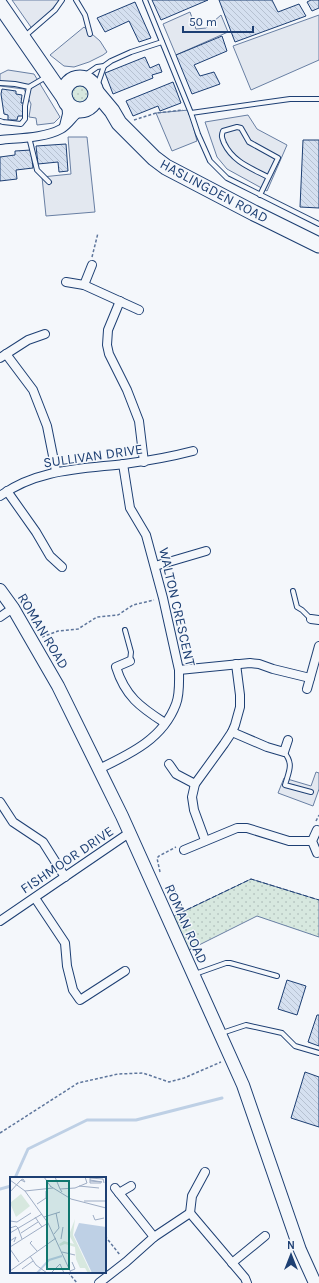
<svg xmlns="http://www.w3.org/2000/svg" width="319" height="1283" font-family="Karla,sans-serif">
<defs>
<pattern id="grass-dots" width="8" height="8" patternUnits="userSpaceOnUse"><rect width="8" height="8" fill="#d7e8df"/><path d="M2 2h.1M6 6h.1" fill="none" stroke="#b8c8c3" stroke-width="1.8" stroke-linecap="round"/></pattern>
<pattern id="building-back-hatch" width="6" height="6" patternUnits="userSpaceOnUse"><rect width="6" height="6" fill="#d5e0f0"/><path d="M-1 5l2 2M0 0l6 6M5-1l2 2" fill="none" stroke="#b6c1d1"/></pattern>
</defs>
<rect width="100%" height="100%" fill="#f4f7fb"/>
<g fill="url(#grass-dots)" stroke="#687fa3">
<circle cx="81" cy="94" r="11"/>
<path d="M251,879L319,900V937L257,916L185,952L170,918Z"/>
</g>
<g fill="#e3e8f0" stroke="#687fa3">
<path d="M12,0H60L33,30Z"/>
<path d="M190,12L196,29L206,28L221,15L228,32L176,55L163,24Z"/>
<path d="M319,15V60L251,90L233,46Z"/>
<path d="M84,27L100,41L107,52L103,55L89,62L74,67L64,66L50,55Z"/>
<path d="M8,70L34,74L60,117L54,123L37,125L36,118L29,117L31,104L24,89L0,86V74Z"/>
<path d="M189,110L197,141L172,151L156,113Z"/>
<path d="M248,115L257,129L287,145L267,191L227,169L217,157L205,122Z"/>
<path d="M68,137H87L95,212L46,216L42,177L71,174Z"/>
<path d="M316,772L319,773V789L313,806L278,793L284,778L311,786Z"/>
</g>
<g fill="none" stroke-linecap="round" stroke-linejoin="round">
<g stroke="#bed0e5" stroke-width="3">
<path d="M15,1178L28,1149L87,1120H136L222,1098"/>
<path d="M0,1189L11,1186"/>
</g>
</g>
<g fill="url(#building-back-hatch)" stroke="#1d3f73">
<path d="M152,0H208L161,20Z"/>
<path d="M219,0H272L278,12L299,4L306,16L235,42Z"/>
<path d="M311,0H319V8L312,11L307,2Z"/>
<path d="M135,2L151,38L139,42L129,21L105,32L97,18Z"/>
<path d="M222,36L227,51L194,65L200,76L214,72L220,84L192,94L176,55Z"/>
<path d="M145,57L150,68L159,64L162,72L152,75L153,78L113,94L105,73Z"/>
<path d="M173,82L181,103L160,111L158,106L133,116L126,101Z"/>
<path d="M2,89L16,91V94L22,95L21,103H24L23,116H18L17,120H8V115L4,114L1,94Z"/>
<path d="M303,140H319V208L300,207Z"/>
<path d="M66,144L68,171L59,172L58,162L38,164L36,146Z"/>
<path d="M31,150L33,168L16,170L17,179L0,181V157L15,155V151Z"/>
<path d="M287,980L306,986L297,1015L278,1009Z"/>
<path d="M317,1015H319V1046L308,1042Z"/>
<path d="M305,1072L319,1077V1127L291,1118Z"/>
</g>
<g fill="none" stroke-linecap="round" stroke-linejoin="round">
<g stroke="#1d3f73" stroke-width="6">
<g id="lane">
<path d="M76,0L85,15L90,34"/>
<path d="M145,0L191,113"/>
<path d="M25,36L55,10L62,0"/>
<path d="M81,78L97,67L104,66L111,61L131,52L162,42"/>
<path d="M0,83L15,84L29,87L46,77"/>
<path d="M96,89L104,66"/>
<path d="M319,99H290L191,113L198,134L210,161L227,178L319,224"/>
<path d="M0,121L3,122L21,124L25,119V106L29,87"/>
<path d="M29,137L37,170L49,182"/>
<path d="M260,195L278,158L249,142L241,128L237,127L223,131C221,136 222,138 224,143C233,162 251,168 268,177"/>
<path d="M293,591L297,607L302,610L311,619"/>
<path d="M125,630L131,652L130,661"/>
<path d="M284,752C294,764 289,771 285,785L311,792"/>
<path d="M195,974L226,963H230L277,976"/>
<path d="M222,1033L246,1025L282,1033L295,1046L319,1053"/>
</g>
</g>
<g stroke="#1d3f73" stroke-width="10">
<g id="street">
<path d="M64,126L67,114L66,101"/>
<path d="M0,140C18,138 45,138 61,129C70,124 73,115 82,110"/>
<path d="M66,282L84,285L139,310"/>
<path d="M84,285L92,265"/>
<path d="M120,301L108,330L107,345L109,354L127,390L139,421L144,462"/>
<path d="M6,354L33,390L47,426L56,471"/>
<path d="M0,358L28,340L45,334"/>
<path d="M7,491L36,532L50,556L62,567"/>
<path d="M0,496C37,469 81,469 124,464C147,461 170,457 193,451"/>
<path d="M155,566L206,551"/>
<path d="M0,617L13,608"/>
<path d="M311,619L319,620"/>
<path d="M130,661L116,667C125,696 140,707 165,723"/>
<path d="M179,670L250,663L259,664L273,669L310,678"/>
<path d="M307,689L319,646"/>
<path d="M232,732L267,747L284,752L288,740"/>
<path d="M169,764L176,774L195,784"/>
<path d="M99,769C130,754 163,739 176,704C180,694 179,681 179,670L163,598L146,535L130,508L123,464"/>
<path d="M0,802L13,822L43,842L65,877"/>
<path d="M317,830L312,841L317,853"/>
<path d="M205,840L194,810L192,797L195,784L224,744L232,732L235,725L240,707V695L236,664"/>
<path d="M184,850L237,828H247L289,841H312"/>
<path d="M35,898L65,943L67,966L73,990L80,1000L125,971"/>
<path d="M0,921L129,833"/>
<path d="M115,1188L154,1237"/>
<path d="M119,1193L131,1186"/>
<path d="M190,1213L192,1196L205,1172"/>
<path d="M232,1263L265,1236"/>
<path d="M99,1283L126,1262L154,1237L190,1213L245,1278L247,1283"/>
</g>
</g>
<g stroke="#1d3f73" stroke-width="14">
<path id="secondary" d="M0,590L13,608L58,686L122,816L243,1085L300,1250L315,1283"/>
</g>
<g stroke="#1d3f73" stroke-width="17">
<g id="highway">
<path d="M0,5L65,99"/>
<circle cx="80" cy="94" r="16"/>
<path d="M97,93L112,111L119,123L154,158L166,167L254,213L319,245"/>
</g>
</g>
<g stroke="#5e769c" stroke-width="1.5" stroke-dasharray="3 2" stroke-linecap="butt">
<path d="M134,120L156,113L183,110"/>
<path d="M92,257L98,233"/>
<path d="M42,637L58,631L78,629L97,617L118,615L133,605L154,600"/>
<path d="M316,821L319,815"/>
<path d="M160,872L157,858L159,856L176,847"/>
<path d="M0,1133L78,1083L118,1074L143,1073L169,1082L184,1078L221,1062"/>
<path d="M105,1236L120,1255"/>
<path d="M68,1272L77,1283"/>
</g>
<use href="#lane" stroke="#f4f7fb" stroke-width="4"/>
<use href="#street" stroke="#f4f7fb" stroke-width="8"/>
<use href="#secondary" stroke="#f4f7fb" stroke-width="12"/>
<use href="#highway" stroke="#f4f7fb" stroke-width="15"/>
<path stroke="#1d3f73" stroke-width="1" stroke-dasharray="5 2" stroke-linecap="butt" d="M174,888L184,911L251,879L319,900"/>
</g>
<g text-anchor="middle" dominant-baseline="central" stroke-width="3" stroke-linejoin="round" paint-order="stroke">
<g font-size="14" fill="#1d3f73" stroke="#f4f7fb">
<text transform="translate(214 191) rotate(28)">HASLINGDEN ROAD</text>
<text transform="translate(93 456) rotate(-8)">SULLIVAN DRIVE</text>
<text transform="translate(177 607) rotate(77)">WALTON CRESCENT</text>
<text transform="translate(43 631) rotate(59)">ROMAN ROAD</text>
<text transform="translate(67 860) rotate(-34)">FISHMOOR DRIVE</text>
<text transform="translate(186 924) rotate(66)">ROMAN ROAD</text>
</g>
</g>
<g transform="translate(10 1177)">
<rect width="96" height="96" fill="#f4f7fb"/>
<path d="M11,17L20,29L6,40L0,26ZM65,42L63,58L81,96H78L75,91H70L66,82L65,70L55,67L50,69L49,67L54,64L64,67L59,58Z" fill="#d7e8df"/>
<path d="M69,46L96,50V96H82L64,58Z" fill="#bed0e5"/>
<path fill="none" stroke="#bed0e5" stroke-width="2" d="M27,96L39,83L52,79"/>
<path fill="none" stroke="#9eadc5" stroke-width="1" d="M34,0L41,10M45,0L50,12M0,3L15,14L38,46L61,96M80,4L92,5L80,3M91,6H80V1L93,2L94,6M40,9L61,22L96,31M69,9L89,11M15,14L43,11M0,15L10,4L11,3L13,2L15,5L11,3M52,15L50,12L65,11L77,6L75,0M74,24H96M27,27L36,21V14M83,38L85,43L94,41M25,40L32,50M34,40L50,35M0,44L7,45L21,36M0,51L6,49L8,51L12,62M0,56L32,37M11,56L28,45M44,57L49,51L46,36M51,62L53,50M0,64L6,60L4,65M22,64L20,66L27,74M0,70L38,46M0,72L9,85M52,75L65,78M20,79L26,88L37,96M12,92L23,84M0,94L46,61M60,94L65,92L62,85M41,96L50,87L54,96"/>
<path fill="#0f766e" fill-opacity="0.15" stroke="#0f766e" stroke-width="2" d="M37,4H59V92H37Z"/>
<rect width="96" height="96" fill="none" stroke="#1d3f73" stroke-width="2"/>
</g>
<g transform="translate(291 1255)" stroke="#f4f7fb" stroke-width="3" paint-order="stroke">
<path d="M0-3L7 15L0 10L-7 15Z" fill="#1d3f73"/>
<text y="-6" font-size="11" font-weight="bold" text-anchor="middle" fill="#1d3f73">N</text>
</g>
<path d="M183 26v6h70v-6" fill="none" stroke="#1d3f73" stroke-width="2"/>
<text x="189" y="26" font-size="12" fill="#1d3f73" stroke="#f4f7fb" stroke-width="3" paint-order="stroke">50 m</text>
</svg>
